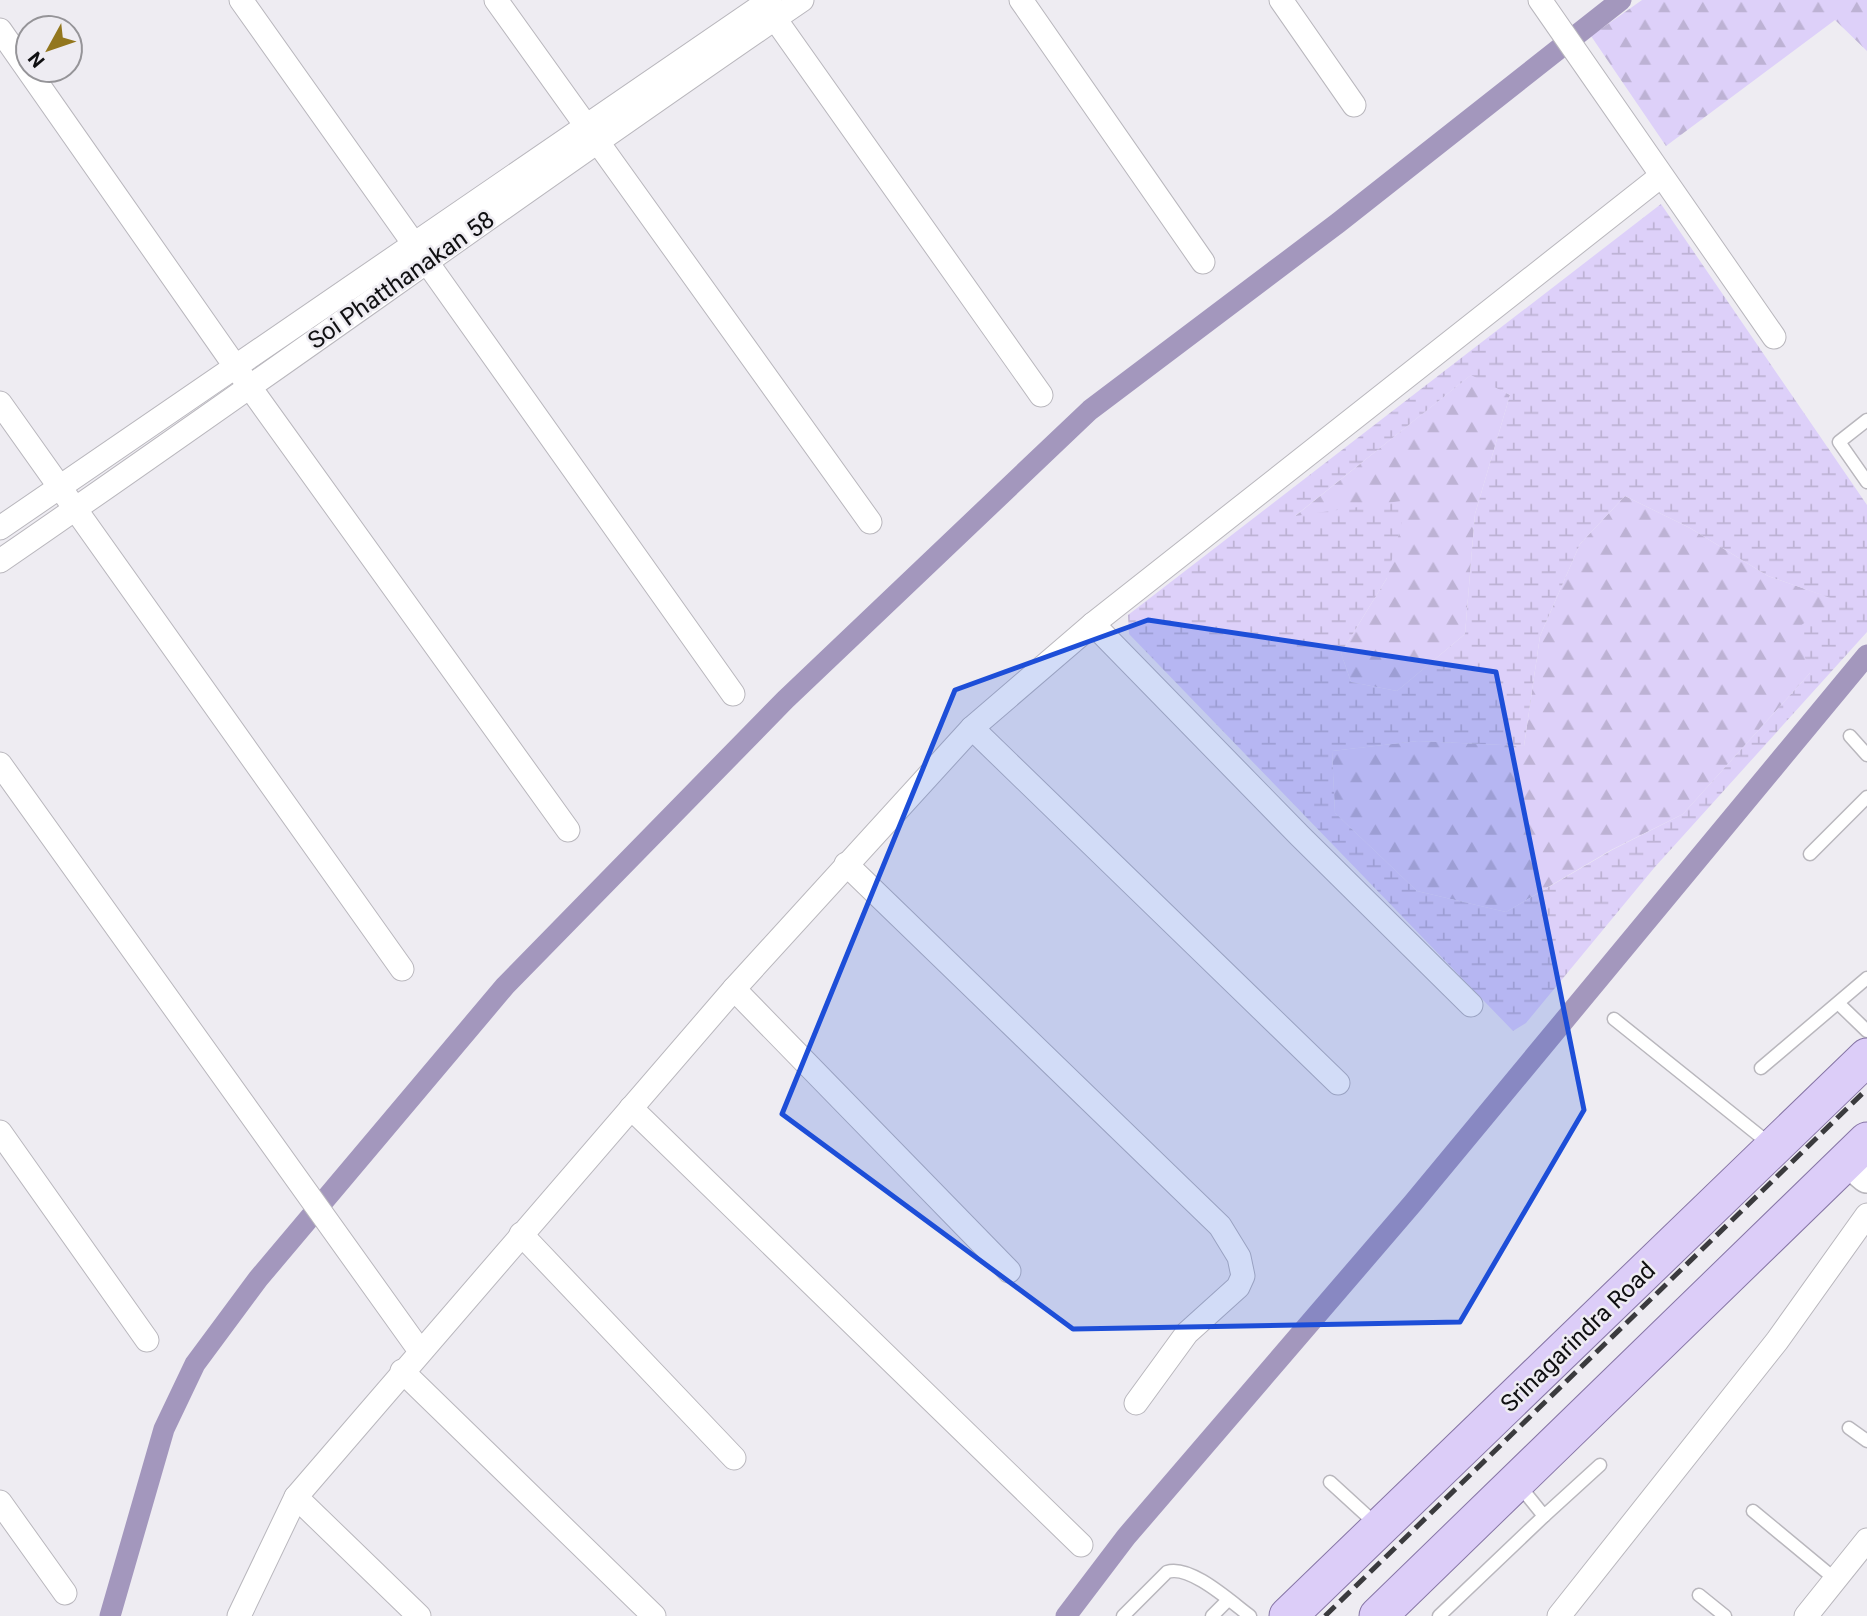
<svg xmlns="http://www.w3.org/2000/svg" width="1867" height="1616" font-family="Roboto,sans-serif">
<defs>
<pattern id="forest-firs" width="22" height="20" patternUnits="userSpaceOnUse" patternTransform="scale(1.75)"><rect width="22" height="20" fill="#ddd0f9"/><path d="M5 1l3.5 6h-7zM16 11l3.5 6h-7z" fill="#bdb2d4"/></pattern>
<pattern id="wetland-marsh" width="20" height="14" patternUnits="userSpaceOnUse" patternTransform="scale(1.75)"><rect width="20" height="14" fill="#ddd0f9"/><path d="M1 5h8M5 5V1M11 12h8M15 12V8" fill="none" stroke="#bdb2d4"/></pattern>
</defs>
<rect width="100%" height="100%" fill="#eeecf2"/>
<g fill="url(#forest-firs)">
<path d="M1642,0H1867V51L1835,20L1666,146L1591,36Z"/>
<path d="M1472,374L1510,395L1475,514L1465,634L1397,691L1351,682L1341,653L1387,578L1294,517Z"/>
<path d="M1625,496L1690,528L1768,576L1837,600L1810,673L1683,814L1611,850L1506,912L1417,891L1335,813L1332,751L1418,741L1524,746L1540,636L1580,544Z"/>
</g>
<path fill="url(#wetland-marsh)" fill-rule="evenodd" d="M1661,204L1867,505V632L1654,868L1526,1023L1513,1031L1129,634L1128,615ZM1471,375L1510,395L1475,514L1465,634L1397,691L1351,682L1341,653L1387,578L1408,500L1295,516ZM1625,496L1690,528L1768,576L1836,600L1796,629L1810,673L1683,814L1612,850L1506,912L1417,891L1335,813L1332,751L1418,741L1524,746L1540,636L1580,544Z"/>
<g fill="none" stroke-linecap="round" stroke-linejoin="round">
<g stroke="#a397bd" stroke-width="21">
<path d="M110,1616L164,1429L195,1364L258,1279L505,986L785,700L1090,410L1338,223L1621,0"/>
<path d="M1066,1616L1126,1537L1413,1203L1867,655"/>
</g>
<g stroke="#b9b7bd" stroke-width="15">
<g id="lane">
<path d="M1867,420L1839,442L1867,482"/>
<path d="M1850,736L1867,755"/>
<path d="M1810,854L1867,797"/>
<path d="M1839,1004L1867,1031"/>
<path d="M1614,1019L1771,1145"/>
<path d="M1761,1068L1867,978"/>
<path d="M1849,1428L1867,1441"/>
<path d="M1330,1482L1377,1525"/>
<path d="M1519,1485L1544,1516L1600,1465"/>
<path d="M1753,1511L1835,1579"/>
<path d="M1699,1595L1725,1616"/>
<path d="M1123,1616L1167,1572C1190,1564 1231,1602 1250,1616"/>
<path d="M1212,1616L1228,1600"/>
<path d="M1439,1616L1544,1516"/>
</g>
</g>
<g stroke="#b9b7bd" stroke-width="25">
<g id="street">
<path d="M241,0L733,694"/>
<path d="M496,0L870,522"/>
<path d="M1021,0L1203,262"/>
<path d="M1281,0L1354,105"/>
<path d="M1540,0L1774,337"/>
<path d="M766,6L1041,395"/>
<path d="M0,30L249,386L568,830"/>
<path d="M0,403L402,969"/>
<path d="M0,528L770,0"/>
<path d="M0,561C269,376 533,184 802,0"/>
<path d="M1093,624L1300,836L1471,1005"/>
<path d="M972,728L1338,1083"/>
<path d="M0,764L420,1351"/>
<path d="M846,864L1220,1226L1239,1257L1243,1276L1238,1287L1187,1333L1136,1403"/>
<path d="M734,989L1009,1271"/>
<path d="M631,1108L1081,1545"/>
<path d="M0,1132L147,1340"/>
<path d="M521,1234L734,1458"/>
<path d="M402,1371L654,1616"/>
<path d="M296,1497L419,1616"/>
<path d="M0,1502L65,1593"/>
<path d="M239,1616L296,1497L734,989L972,728L1093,624L1661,176"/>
<path d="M1559,1616L1777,1341L1867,1215"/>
<path d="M1806,1616L1867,1540"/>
</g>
</g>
<g stroke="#b9b7bd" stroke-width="36">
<path id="secondary" d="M1848,1160L1867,1176"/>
</g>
<g stroke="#8675a5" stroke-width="39">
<g id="primary">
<path d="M1288,1616L1867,1057"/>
<path d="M1378,1616L1867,1141"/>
</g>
</g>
<use href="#lane" stroke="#fff" stroke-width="12"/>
<use href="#street" stroke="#fff" stroke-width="23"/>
<use href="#secondary" stroke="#fff" stroke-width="33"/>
<use href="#primary" stroke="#dccdf8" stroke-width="37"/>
<path stroke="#3b3b3e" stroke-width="5" stroke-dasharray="14 7" stroke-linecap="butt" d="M1325,1616L1867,1089"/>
</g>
<path fill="#1d4ed8" fill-opacity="0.2" stroke="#1d4ed8" stroke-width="5" stroke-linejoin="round" d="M1148,620L1496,672L1584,1110L1460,1322L1073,1329L782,1114L955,690Z"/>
<g text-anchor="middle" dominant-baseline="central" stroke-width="5" stroke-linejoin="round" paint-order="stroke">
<g font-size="24" fill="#101012" stroke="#eeecf2">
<text transform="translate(401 280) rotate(-35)">Soi Phatthanakan 58</text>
<text transform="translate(1578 1337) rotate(-44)">Srinagarindra Road</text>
</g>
</g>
<g transform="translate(49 49) rotate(230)"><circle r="33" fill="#eeecf2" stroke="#959498" stroke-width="2"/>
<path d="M0-5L12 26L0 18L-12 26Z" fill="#93771e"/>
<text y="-10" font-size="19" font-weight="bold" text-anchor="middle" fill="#101012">N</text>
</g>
</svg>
